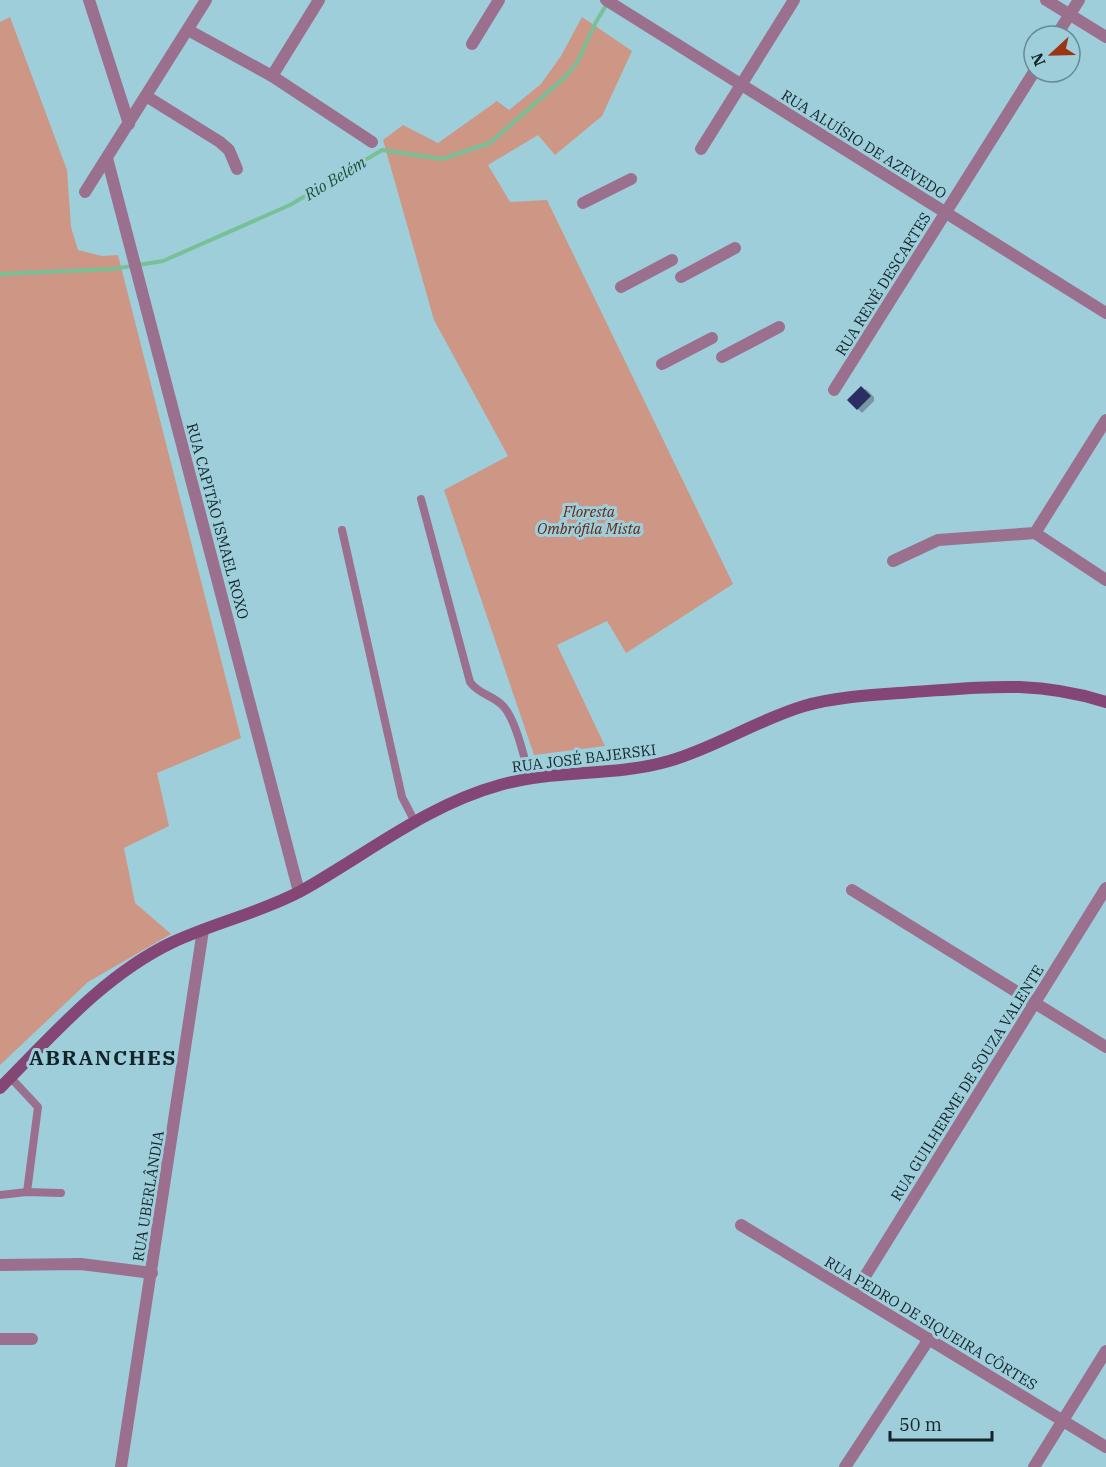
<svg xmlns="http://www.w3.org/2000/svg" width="1106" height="1467" font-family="'IBM Plex Serif',serif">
<defs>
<filter id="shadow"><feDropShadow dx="5" dy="3" stdDeviation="0" flood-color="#0004"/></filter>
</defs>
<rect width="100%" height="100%" fill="#9fcedb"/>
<g fill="#cd9685">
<path d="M10,17L67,170L71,227L78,250L102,256L118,255L241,738L157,773L169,826L124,848L135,903L171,934L88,982L0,1065V22Z"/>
<path d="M582,17L632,51L602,116L555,155L538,135L488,165L510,202L547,200L733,584L626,653L607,621L557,645L605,746L534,755L444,490L508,456L434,320L383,140L403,125L438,143L497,101L509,110L541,84L561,56Z"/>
</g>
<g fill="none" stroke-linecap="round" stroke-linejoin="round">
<path stroke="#79c097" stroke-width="4" d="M0,274L113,269L163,261L290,205L382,150L442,159L490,143L565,77L577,63L596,22L608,2"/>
</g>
<path fill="#2a2d63" filter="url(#shadow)" d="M861,386L871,396L857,410L847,400Z"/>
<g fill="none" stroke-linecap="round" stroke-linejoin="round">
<g stroke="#9b708f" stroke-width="8">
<path d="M421,499L470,682C479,695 494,695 504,707C517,723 524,758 530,778"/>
<path d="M342,530L402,797L415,822"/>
<path d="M11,1078L38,1107L27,1192"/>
<path d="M0,1195L27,1192L61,1193"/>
</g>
<g stroke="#9b708f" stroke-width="12">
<path d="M89,0L129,124"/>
<path d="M606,0L1106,313"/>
<path d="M1046,0L1106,37"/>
<path d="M188,30L272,76L372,142"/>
<path d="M1056,36L1079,0"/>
<path d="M472,44L499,0"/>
<path d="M272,76L319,0"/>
<path d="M146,96L220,142L229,150L237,169"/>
<path d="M701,149L794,0"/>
<path d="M107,158L299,892"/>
<path d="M85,192L206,0"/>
<path d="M583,203L631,179"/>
<path d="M681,277L735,248"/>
<path d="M621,287L672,260"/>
<path d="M722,357L779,327"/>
<path d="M662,364L712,338"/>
<path d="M834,390L1034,72"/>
<path d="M1035,533L1106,580"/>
<path d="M893,561L938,540L1035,533L1106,420"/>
<path d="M852,890L1106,1047"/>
<path d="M741,1225L1106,1447"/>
<path d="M0,1265L81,1264L152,1273"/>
<path d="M854,1294L1106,888"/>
<path d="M0,1339H32"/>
<path d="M121,1467L203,930"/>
<path d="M845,1467L929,1339"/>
<path d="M1034,1467L1106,1351"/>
</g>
<path stroke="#844674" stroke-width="12" d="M0,1088C53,1035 103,976 171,943C213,923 260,913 301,891C367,854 427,805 500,785C555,769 614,777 669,761C715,748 757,720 804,706C839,696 877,695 913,692C985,687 1035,680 1106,702"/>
</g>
<g text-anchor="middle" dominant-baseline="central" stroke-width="6" stroke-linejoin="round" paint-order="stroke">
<g font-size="15" fill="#12252a" stroke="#9fcedb">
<text transform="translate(864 144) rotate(32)">RUA ALUÍSIO DE AZEVEDO</text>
<text transform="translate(883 284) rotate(-58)">RUA RENÉ DESCARTES</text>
<text transform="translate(218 521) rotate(75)">RUA CAPITÃO ISMAEL ROXO</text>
<text transform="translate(584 758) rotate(-7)">RUA JOSÉ BAJERSKI</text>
<text transform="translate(967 1083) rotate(-58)">RUA GUILHERME DE SOUZA VALENTE</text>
<text transform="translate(148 1196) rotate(-81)">RUA UBERLÂNDIA</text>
<text transform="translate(931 1323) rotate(31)">RUA PEDRO DE SIQUEIRA CÔRTES</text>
</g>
<g font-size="15" font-style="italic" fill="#64230f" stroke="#9fcedb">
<text x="589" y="511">Floresta<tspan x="589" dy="17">Ombrófila Mista</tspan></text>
</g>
<g font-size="16" font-style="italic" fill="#1a5034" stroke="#9fcedb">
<text transform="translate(335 178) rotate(-31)">Rio Belém</text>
</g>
<g font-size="21" font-weight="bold" letter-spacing="1.5" fill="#12252a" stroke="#9fcedb">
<text x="103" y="1057">ABRANCHES</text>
</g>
</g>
<g transform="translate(1052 54) rotate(248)"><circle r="28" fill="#9fcedb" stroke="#678a94" stroke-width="1.5"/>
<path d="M0-4.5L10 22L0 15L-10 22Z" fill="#9c3513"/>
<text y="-9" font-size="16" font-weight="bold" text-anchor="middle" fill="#12252a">N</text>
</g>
<path d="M890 1431v9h102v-9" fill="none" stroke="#12252a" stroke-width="3"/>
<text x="899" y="1431" font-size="18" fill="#12252a" stroke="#9fcedb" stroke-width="4.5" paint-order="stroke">50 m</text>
</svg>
